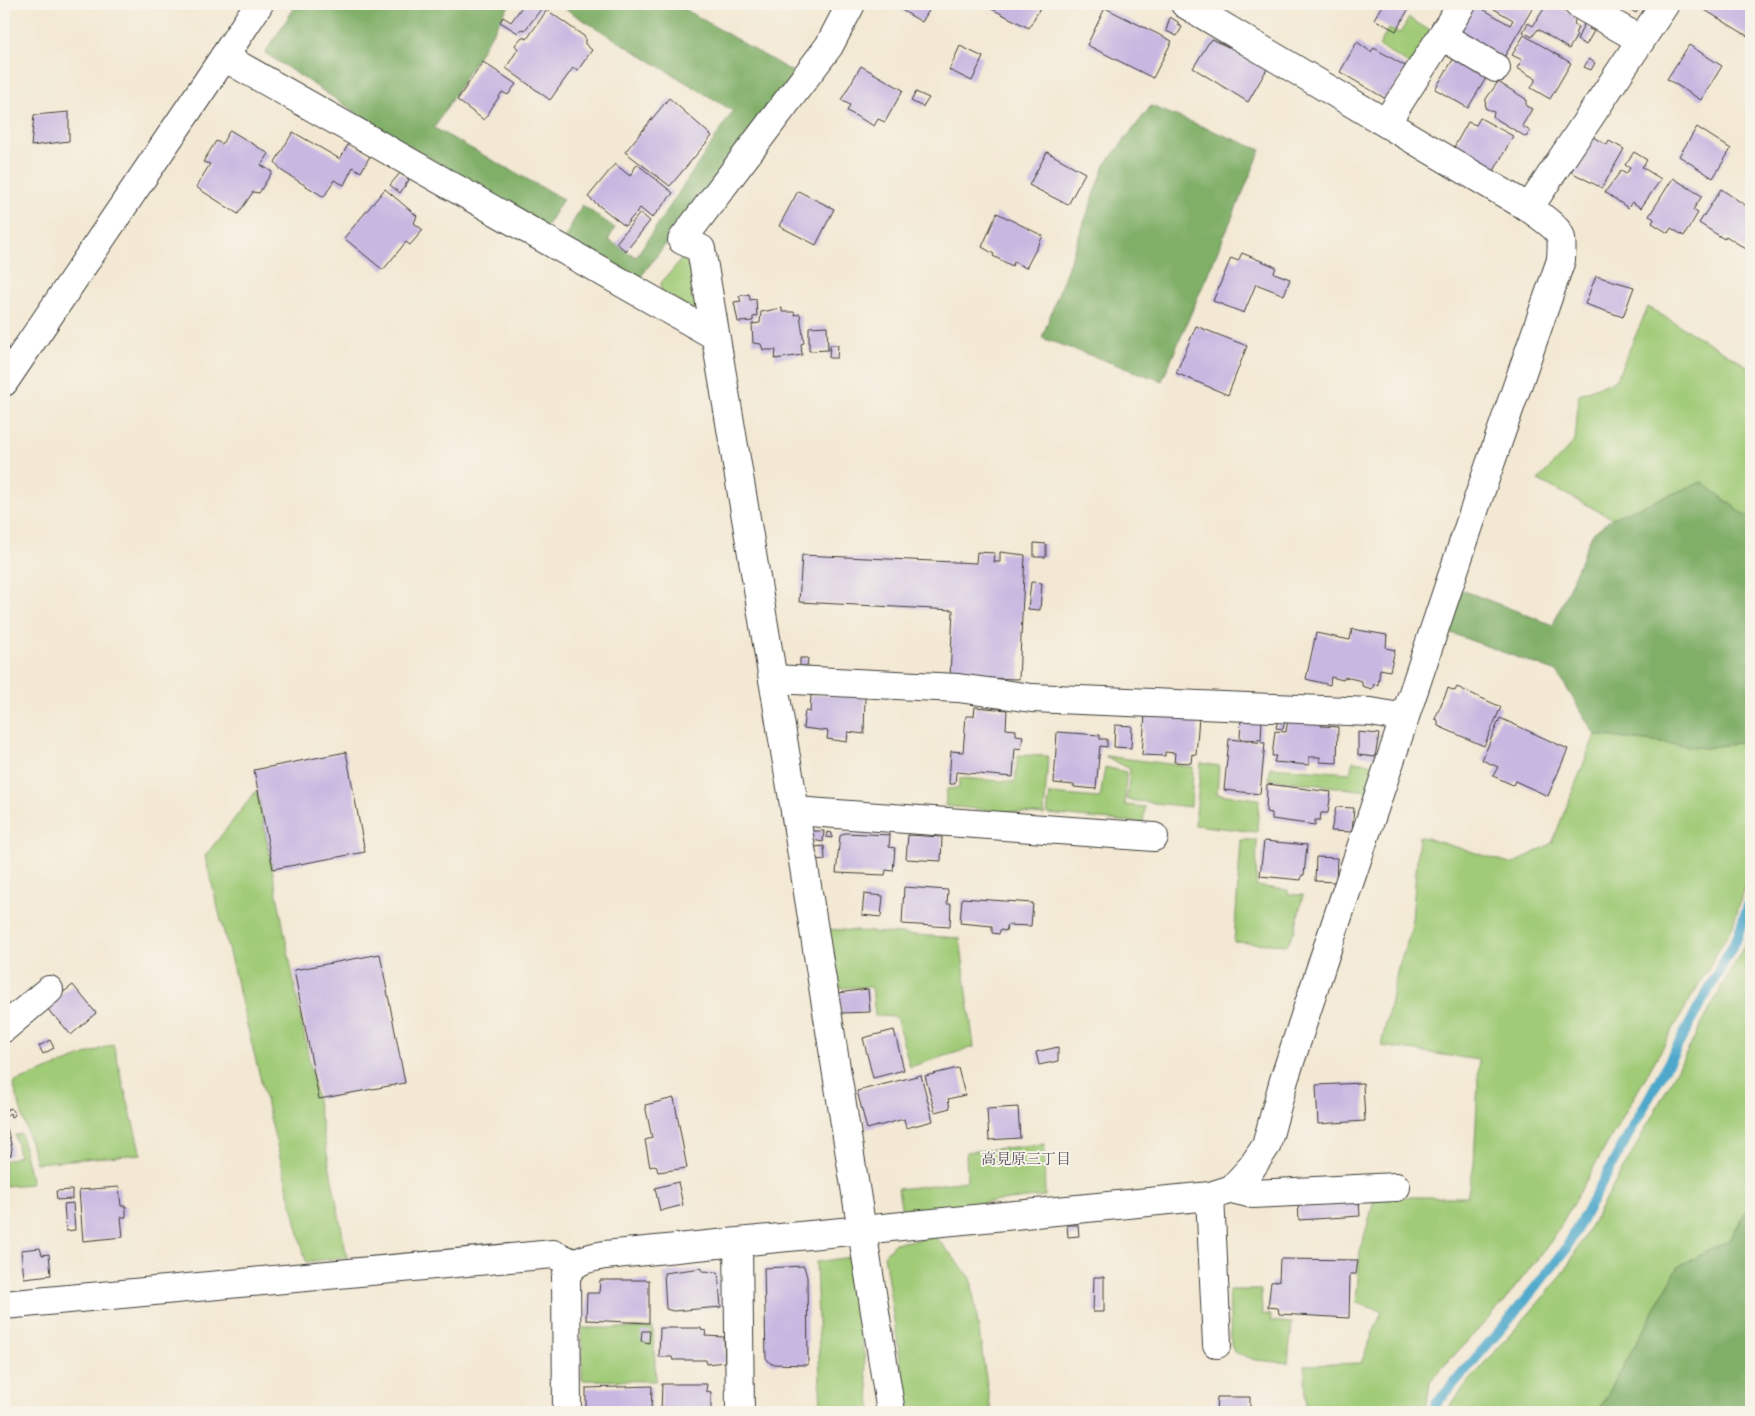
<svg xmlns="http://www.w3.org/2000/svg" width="1755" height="1416" font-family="'IM FELL Great Primer','Noto Serif JP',serif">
<rect width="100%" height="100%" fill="#f7f3e8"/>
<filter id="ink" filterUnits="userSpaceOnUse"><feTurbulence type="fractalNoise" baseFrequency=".02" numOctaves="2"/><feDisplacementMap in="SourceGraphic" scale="10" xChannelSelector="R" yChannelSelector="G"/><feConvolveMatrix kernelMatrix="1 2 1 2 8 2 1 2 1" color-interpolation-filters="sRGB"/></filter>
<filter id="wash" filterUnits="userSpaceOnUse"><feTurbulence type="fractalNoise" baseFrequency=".0096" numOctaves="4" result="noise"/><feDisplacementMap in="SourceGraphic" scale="20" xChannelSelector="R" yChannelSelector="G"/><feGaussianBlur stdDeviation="1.12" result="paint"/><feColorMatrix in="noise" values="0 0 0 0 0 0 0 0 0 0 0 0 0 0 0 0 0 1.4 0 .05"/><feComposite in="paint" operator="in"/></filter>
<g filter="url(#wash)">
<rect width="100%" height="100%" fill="#f3e8d3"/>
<g fill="#a0cb77" stroke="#5e744a">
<path d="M1409,18L1432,32L1412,66L1379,46L1388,29L1400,33Z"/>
<path d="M685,255L697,259L702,314L661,292V283Z"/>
<path d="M1648,307L1751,368V520L1702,482L1612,518L1538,480L1575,441L1579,394L1616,380Z"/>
<path d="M1595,735L1705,748L1751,741V868L1733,925L1552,1240L1503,1303L1430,1381L1426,1412H1306L1305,1365L1361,1363L1382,1311L1356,1303L1360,1252L1375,1197H1467L1474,1165L1479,1060L1381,1046L1398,968L1411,931L1419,836L1513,864L1552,843Z"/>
<path d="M1018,755L1048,756L1044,815L945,806L947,789L959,788L960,778L1015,782Z"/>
<path d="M1105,756L1193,767L1191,807L1127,800L1130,769Z"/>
<path d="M1353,761L1377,764L1368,791L1269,779L1270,767L1350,773Z"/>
<path d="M1201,763L1219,766L1217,794L1259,799L1257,832L1195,825Z"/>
<path d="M1105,767L1126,772L1125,805L1145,807L1143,823L1047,814L1050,794L1100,798Z"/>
<path d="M257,790L347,1257L306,1262L205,856Z"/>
<path d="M1241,840H1257L1256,886L1288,890V894L1303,895L1295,930L1287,945L1234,942Z"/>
<path d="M1751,926V1202L1730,1240L1679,1266L1598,1412H1448L1447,1410L1464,1387L1561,1277L1630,1157L1744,946Z"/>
<path d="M827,929L960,938L974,1047L910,1067L896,1017L875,1016L872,987L832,988Z"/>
<path d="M113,1044L141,1154L36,1163L13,1083Z"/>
<path d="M21,1134L32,1184L4,1186V1161L19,1156L15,1135Z"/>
<path d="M1044,1144L1045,1196L902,1212L898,1189L967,1181L966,1152Z"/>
<path d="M936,1237L971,1278L991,1412H908L884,1255L895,1243Z"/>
<path d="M850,1257L872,1412H821L816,1262Z"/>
<path d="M1229,1290H1261L1262,1314L1271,1315V1321L1292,1323L1288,1363L1255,1360L1234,1352L1231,1345Z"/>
<path d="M582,1328H653L656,1381L582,1380Z"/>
</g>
<g fill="#80af68" stroke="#4e6642">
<path d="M297,4H510L434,128L563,199L546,227L389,134L265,53Z"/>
<path d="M557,4H676L796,74L639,279L564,239L582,205L615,228L608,240L636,257L733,111Z"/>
<path d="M1151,106L1261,150L1162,381L1042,338L1105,165Z"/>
<path d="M1702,482L1751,520V741L1705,748L1595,735L1557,672L1448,632L1462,590L1553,625L1592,534L1612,518Z"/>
<path d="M1751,1202V1412H1598L1679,1266L1730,1240Z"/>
</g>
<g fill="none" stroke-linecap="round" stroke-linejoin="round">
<path stroke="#4da8cb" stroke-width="10" d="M1437,1412L1436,1404L1508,1321L1564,1252L1737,938L1751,896"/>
</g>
<g id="blocks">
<g fill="#c8b8e1">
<path d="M524,4H536L542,8L525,30L522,29L518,33L500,22L503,17L511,22Z"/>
<path d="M891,4H933L922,22Z"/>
<path d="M989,4H1042L1029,28L988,7Z"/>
<path d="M1383,4H1397L1408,10L1396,31L1374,19Z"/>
<path d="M1491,4H1535L1503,59L1463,37L1461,24L1476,5L1510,25L1513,20L1489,6Z"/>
<path d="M1547,4H1553L1576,17L1574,24L1578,27L1575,34L1577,35L1569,49L1538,29L1532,37L1523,32L1528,23L1533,26Z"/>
<path d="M1621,4H1643L1636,13Z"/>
<path d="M1695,4H1751V38Z"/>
<path d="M1105,8L1172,41L1153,78L1087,45Z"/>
<path d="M547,10L585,37V44L592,50L578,70L573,68L550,100L506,68L518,49L515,45L522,37L527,39Z"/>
<path d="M1170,17L1178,22V25L1182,27L1177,36L1166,31Z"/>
<path d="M1585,22L1591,25L1589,29L1594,31L1586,45L1577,40Z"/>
<path d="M1524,35L1571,63L1550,99L1531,88L1536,79L1517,68L1522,60L1512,55Z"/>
<path d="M1211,39L1228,47L1230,44L1267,69L1248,102L1193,68Z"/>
<path d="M1357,42L1371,52L1374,48L1407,67L1386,99L1340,72Z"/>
<path d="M1689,45L1722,66L1701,100L1667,79Z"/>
<path d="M960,46L983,57L972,81L949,70Z"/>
<path d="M1454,58L1486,78L1468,108L1435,89Z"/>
<path d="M1589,59L1595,63L1591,70L1584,67Z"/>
<path d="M483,62L516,84L508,95L502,92L484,120L457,100Z"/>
<path d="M861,66L903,90L885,122L878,119L874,126L847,111L850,105L841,100Z"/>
<path d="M1498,82L1526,99V106L1532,109L1522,126L1530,131L1526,137L1493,117L1494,112L1485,108L1486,99Z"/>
<path d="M916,92L929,98L923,107L911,101Z"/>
<path d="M669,98L712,136L670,186L625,152Z"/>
<path d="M69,112V141L31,146L34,115Z"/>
<path d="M1480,118L1513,136L1494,171L1453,149L1468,122L1476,125Z"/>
<path d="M1697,127L1731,149L1713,178L1679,156Z"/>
<path d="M230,130L269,154L261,165L272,172L259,193L253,192L238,214L196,187L210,164L203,162L216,141L222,144Z"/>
<path d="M293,132L340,159L349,143L370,156L361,172L353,167L344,185L334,180L324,197L282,171L275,162Z"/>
<path d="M1591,136L1607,145L1609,141L1624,149L1602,188L1571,172Z"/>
<path d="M1047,152L1085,173L1068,205L1029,185Z"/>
<path d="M1634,152L1647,160L1642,167L1661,179L1641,208L1632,202L1628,208L1605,192L1621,171L1626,174L1630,168L1625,165Z"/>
<path d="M615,164L630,176L637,164L673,193L652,218L640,208L625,226L588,197Z"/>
<path d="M400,173L409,180L400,193L390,185Z"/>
<path d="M1673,178L1702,196L1693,210L1698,213L1684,236L1671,228L1668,233L1652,223L1654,219L1649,216Z"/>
<path d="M385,189L417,216L414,223L423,230L410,245L406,242L383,270L344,238Z"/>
<path d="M1721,189L1751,209V241L1746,249L1726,236L1724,239L1699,223Z"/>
<path d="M798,191L834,209L816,245L779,226Z"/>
<path d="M640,213L650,221L626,251L616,243Z"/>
<path d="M997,213L1043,236L1026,268L1014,262L1012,266L993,256L994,254L982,247Z"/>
<path d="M1242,253L1276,267L1274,273L1290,279L1284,295L1256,284L1244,313L1213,301L1231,258L1238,261Z"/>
<path d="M1596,276L1634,287L1623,317L1585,304Z"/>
<path d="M749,294L750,300L756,299L757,316L753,317V321L738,322L734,302L741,301L739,296Z"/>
<path d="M782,308V312H794L795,315L800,314L804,343L801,344L802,355L775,359L776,350H763L761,344L753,343L752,324L760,323L761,312Z"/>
<path d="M827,326L828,350L809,351V327Z"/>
<path d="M1196,326L1247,346L1228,395L1176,373Z"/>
<path d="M830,345H838L837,358H829Z"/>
<path d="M1034,543L1046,544V557H1034Z"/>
<path d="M977,552L995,553L994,562H1000V552L1025,555L1019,679L950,677L953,610L799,602L802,555L976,563Z"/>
<path d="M1031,582L1042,583L1040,610L1028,609Z"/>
<path d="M1352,629L1387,635L1386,648L1395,650L1390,671L1380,669L1378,685L1374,684L1372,689L1362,686V681L1345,677L1343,680L1331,677L1330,685L1306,679L1316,633L1350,640Z"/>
<path d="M800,658H808L807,666H800Z"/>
<path d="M1457,687L1501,707L1484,746L1438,726V720L1435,719L1448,688L1455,691Z"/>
<path d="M811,695L865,697L864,734L848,732L847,742L827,739L828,731L803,728L805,711L810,712Z"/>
<path d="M975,707L1007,710L1006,729L1016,730V735L1023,736L1021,749L1015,748L1013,777L956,772L955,784H949L951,751L963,752L966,716H974Z"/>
<path d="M1145,714L1199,717L1196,755L1192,754L1191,763L1174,762L1175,753L1165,752V756L1142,755Z"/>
<path d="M1241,718L1262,719L1261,740L1240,739Z"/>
<path d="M1278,718L1285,720L1283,729L1276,728Z"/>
<path d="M1500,718L1568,749L1548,796L1515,781L1513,785L1493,776L1498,767L1482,760Z"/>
<path d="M1288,719L1322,720L1321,726L1338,727L1337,763L1320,762V757H1309V765L1274,762L1276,756H1272L1275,731L1286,732Z"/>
<path d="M1115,725L1132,726L1131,748L1114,747Z"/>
<path d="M1057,732L1100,735V739H1107V747L1100,746L1096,789L1074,787V785L1054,783Z"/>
<path d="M1358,732L1379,734L1375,757L1358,755Z"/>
<path d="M1229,739L1265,743L1260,794L1224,790Z"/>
<path d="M346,752L365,852L273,869L254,770Z"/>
<path d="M1267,784L1331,792L1328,813H1321L1320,820H1315V825L1272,819V813L1266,812Z"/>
<path d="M1336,807L1354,808L1352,832L1331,831Z"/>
<path d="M812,831H824L823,842L812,840Z"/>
<path d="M827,832L832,833V838L826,837Z"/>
<path d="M845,833L890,835L889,847L895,848L893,871L886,870L885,875L836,873L840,836Z"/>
<path d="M908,835L942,837L941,861L906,859Z"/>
<path d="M1264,841L1307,845L1304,875H1302L1301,880L1260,876Z"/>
<path d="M824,846L825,860L816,861L815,847Z"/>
<path d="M1316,857L1337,858L1336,882L1315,881Z"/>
<path d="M904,887L948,890L947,904H951L950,927L902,924Z"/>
<path d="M864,894L883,896L881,917L862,915Z"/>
<path d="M962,898L1033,903L1031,926L1007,925L1006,931L1000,930L999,934L992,933V926L960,923Z"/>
<path d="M380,954L405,1083L319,1099L294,970Z"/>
<path d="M73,985L96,1013L71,1035L56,1017L53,1016L48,1009L50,1002Z"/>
<path d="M868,989L870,1012L842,1013L838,993Z"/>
<path d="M894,1030L904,1070L873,1078L863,1038Z"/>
<path d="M50,1040L54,1048L43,1054L39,1046Z"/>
<path d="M1058,1047V1061L1039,1065L1036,1052Z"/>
<path d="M958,1068L965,1095L948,1099L950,1108L935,1112L925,1076Z"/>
<path d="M921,1075L933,1121L906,1128L904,1119L867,1129L857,1091Z"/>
<path d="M1363,1083L1365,1121L1318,1124L1316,1085Z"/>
<path d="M674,1098L687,1168L658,1172L656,1165L650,1167L645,1140L652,1138L645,1105Z"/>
<path d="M1018,1107L1020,1138L989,1140L987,1109Z"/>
<path d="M11,1108L15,1115L11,1117L10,1113L6,1116L4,1111Z"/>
<path d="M7,1128L12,1148L11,1155L4,1158V1129Z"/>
<path d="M678,1182L683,1205L660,1211L655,1188Z"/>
<path d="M119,1187L121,1206H126V1217H121L123,1237L83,1241L79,1190Z"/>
<path d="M72,1190V1199L57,1200L56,1191Z"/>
<path d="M1359,1200L1360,1216L1299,1220L1298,1203Z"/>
<path d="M73,1203L75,1230L66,1231L64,1204Z"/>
<path d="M1067,1225H1078L1079,1236L1068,1237Z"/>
<path d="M40,1248L42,1255L49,1254L51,1275L24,1278L21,1250Z"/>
<path d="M1280,1259L1358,1260L1356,1274H1350L1349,1318L1279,1314L1278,1308L1268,1307L1271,1282L1279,1281Z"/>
<path d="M804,1266L807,1277L808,1365L771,1364L766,1358L764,1268Z"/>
<path d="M702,1268V1271L718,1272L721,1307L673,1311L666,1309L664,1273Z"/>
<path d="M1094,1277H1104V1312H1093Z"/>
<path d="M600,1280H649V1323L586,1320L587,1293H599Z"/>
<path d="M660,1328H701V1330L706,1331L705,1336L724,1337L725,1362L707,1364L706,1360H673L672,1357H659Z"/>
<path d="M642,1331H650L649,1343L641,1341Z"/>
<path d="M662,1384H707L706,1391L711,1392V1412H661Z"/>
<path d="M652,1386L651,1412H586V1388Z"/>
<path d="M1217,1397H1250V1412H1216Z"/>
</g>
</g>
</g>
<g filter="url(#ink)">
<use href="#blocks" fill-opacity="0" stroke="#3c3b37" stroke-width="1"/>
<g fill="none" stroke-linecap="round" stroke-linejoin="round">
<g stroke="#3c3b37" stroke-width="30">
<g id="minor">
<path d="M851,4L829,46L682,240L701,249L795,811L891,1412"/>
<path d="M1578,4L1641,40"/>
<path d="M1442,36L1496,68"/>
<path d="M224,57L714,335"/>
<path d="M1386,123L1462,4"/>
<path d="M1529,208L1665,4"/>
<path d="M4,382L224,57L259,4"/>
<path d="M773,679L958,688L1032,698L1371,712L1405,718"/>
<path d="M795,811L1154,837"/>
<path d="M4,1028L49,990"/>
<path d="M1232,1189L1252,1194L1396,1187"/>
<path d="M1210,1196L1217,1344"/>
<path d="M738,1243L740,1412"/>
<path d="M4,1305L553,1254L575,1264"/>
<path d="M567,1412L566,1277C572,1260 589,1258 605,1255L1210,1196L1232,1189L1252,1167L1266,1146L1284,1080L1323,961L1479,496L1561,260C1561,253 1563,242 1560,235C1556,226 1537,214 1529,208L1185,4"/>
</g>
</g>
<use href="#minor" stroke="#fff" stroke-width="28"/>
</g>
</g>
<g text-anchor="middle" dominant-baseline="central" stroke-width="4" stroke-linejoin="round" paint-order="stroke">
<g font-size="15" fill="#585361" stroke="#f7f3e8">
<text x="1026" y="1159">高見原三丁目</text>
</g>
</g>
<rect width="1755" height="1416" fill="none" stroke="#f7f3e8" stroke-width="20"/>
</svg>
